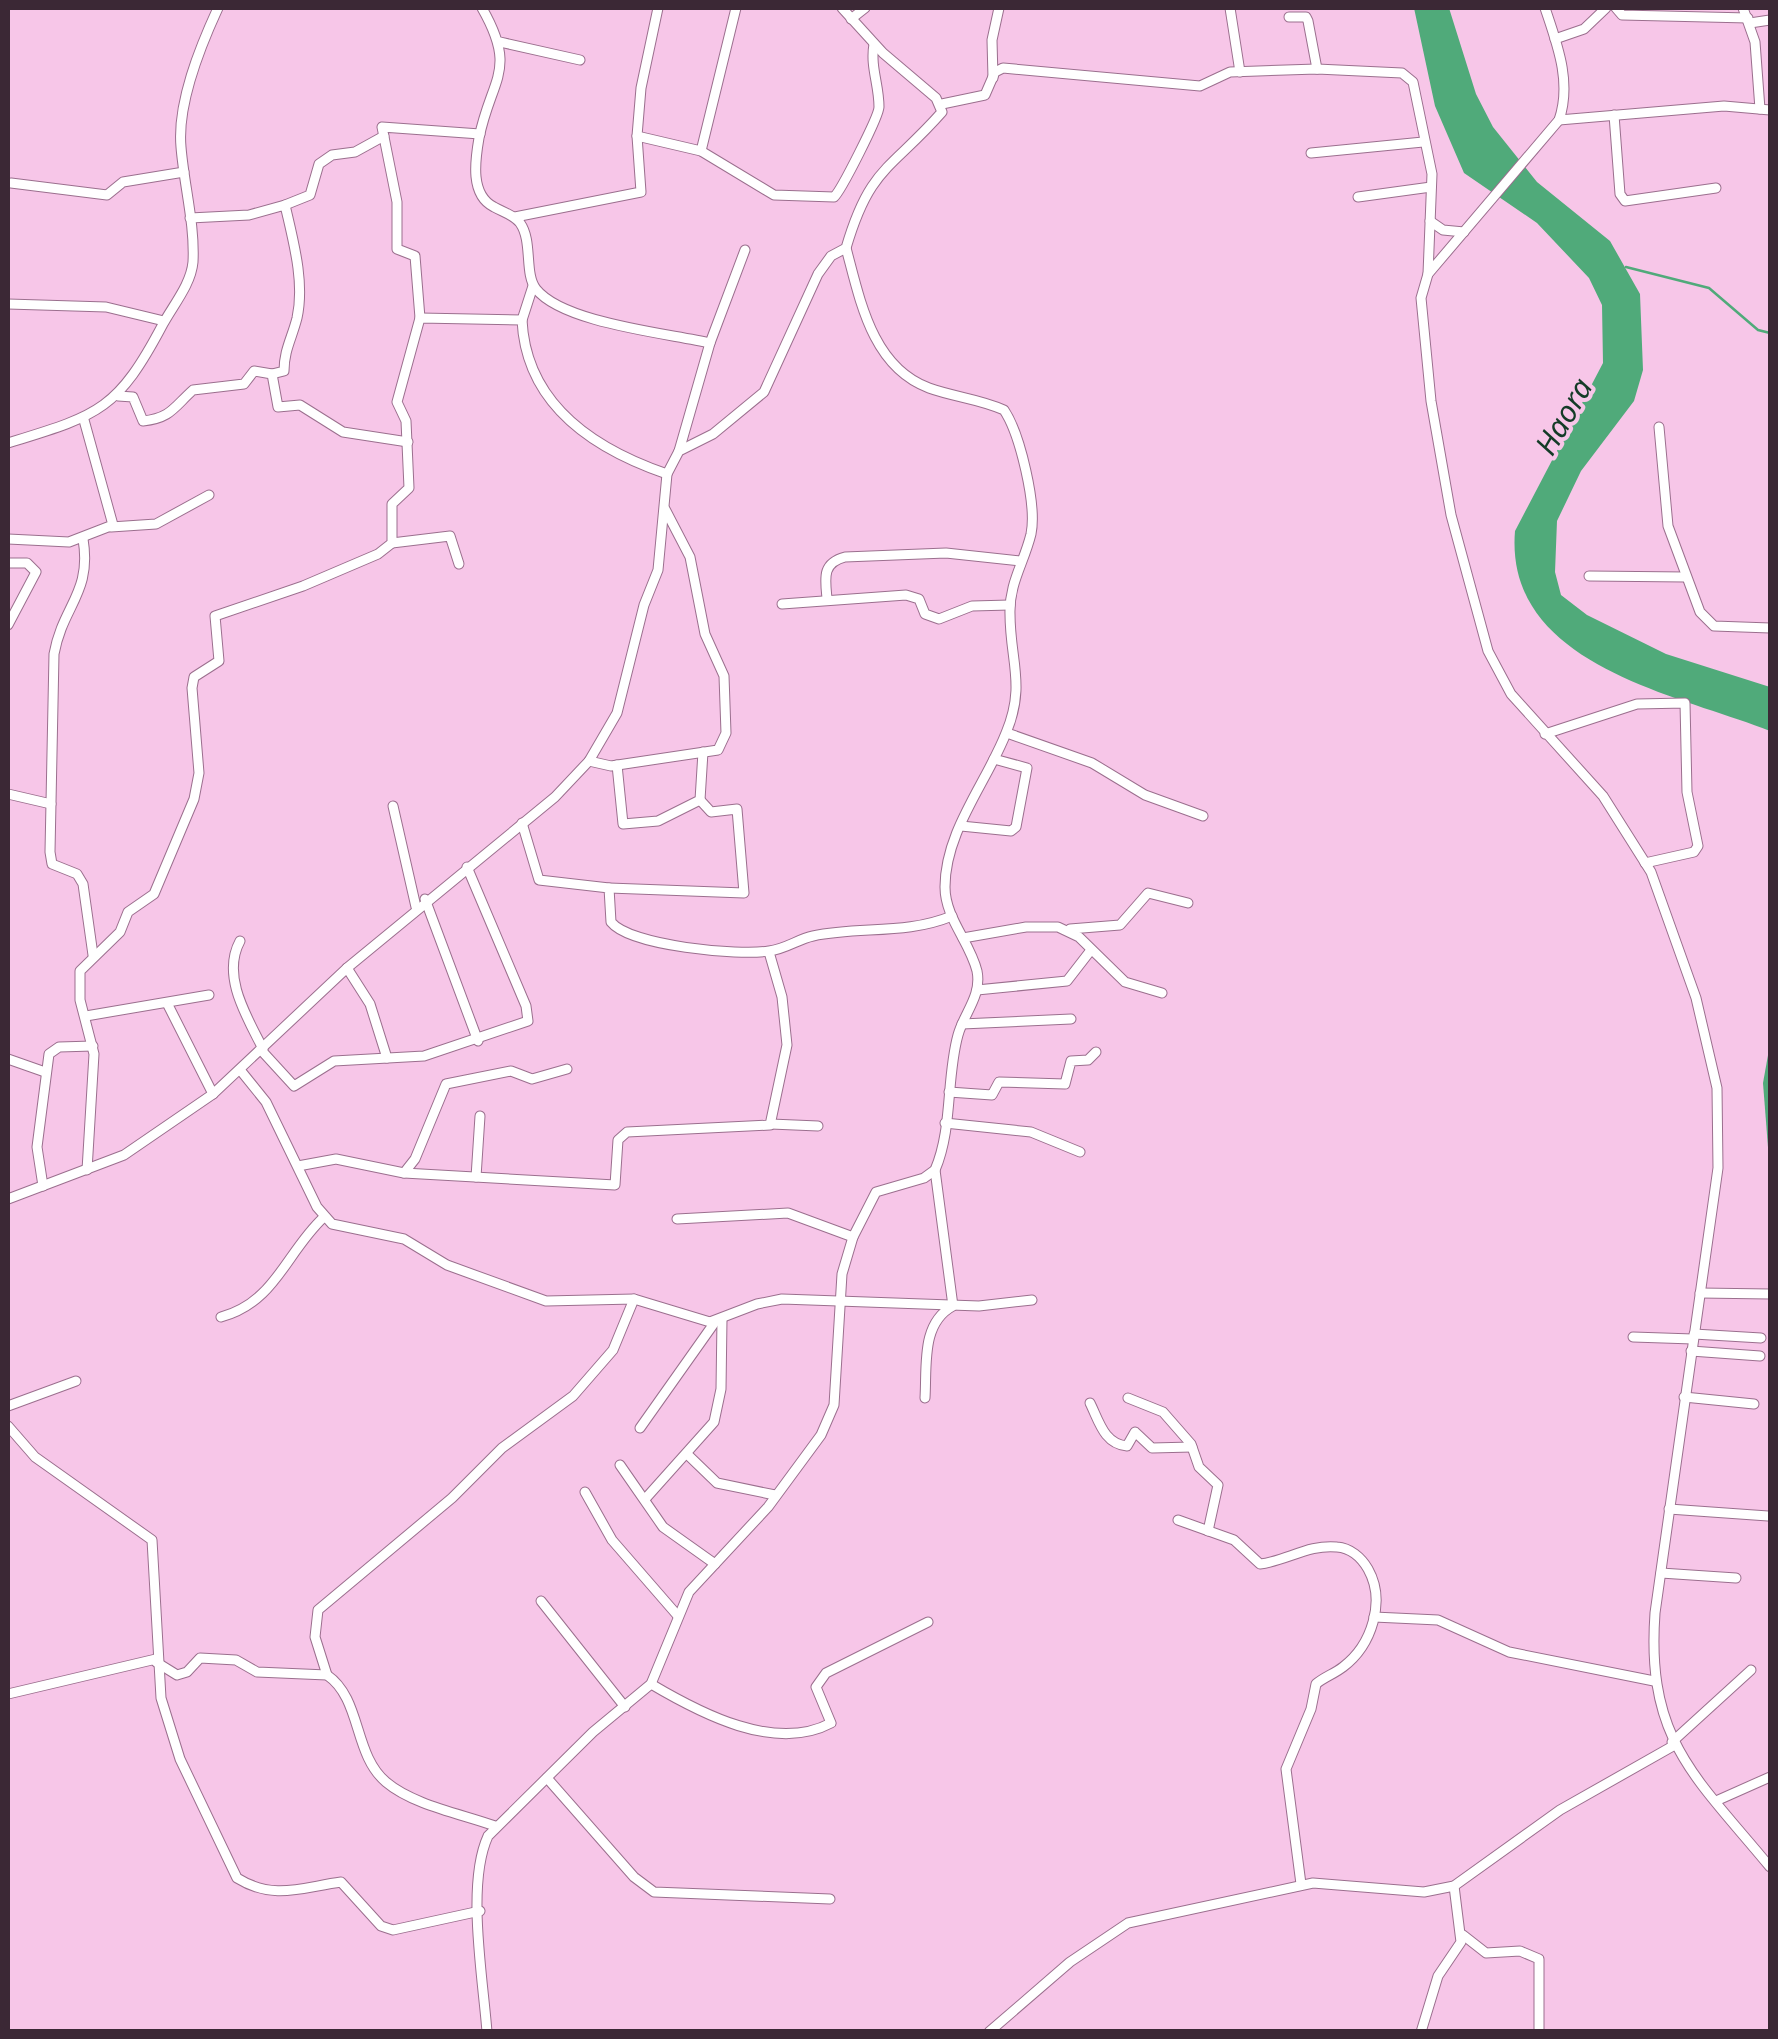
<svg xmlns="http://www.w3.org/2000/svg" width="1778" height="2039" font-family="'Noto Sans',sans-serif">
<rect width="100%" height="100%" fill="#f7c6e8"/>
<g fill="#50aa7a">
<path d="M1414,8H1449L1476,94L1493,127L1537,182L1610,241L1640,294L1643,370L1634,401L1581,471L1557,521L1555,572L1561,595L1587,615L1666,654L1770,687V731C1676,694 1504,665 1515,531L1603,363L1602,305L1589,278L1537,223L1464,173L1435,106Z"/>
<path d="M1770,1044V1173L1763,1083Z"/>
</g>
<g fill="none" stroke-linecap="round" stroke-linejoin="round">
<path stroke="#50aa7a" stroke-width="2.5" d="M1626,267L1709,288L1758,330L1770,333"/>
<g stroke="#9b6f8e" stroke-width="11">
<g id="minor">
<path d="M482,8C518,71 491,78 479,138C475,161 470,195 494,207C503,212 514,215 520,223C533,241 524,274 536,289C563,323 666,333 710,343"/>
<path d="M1230,8L1240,72"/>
<path d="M1545,8C1557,44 1572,82 1559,120L1428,274L1421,298L1431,401L1451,515L1488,651L1511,694L1603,796L1651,872L1696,998L1717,1088L1718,1168L1655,1613C1646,1740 1695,1776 1770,1867"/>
<path d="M1616,8L1622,15L1748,18"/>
<path d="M1743,8L1755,42L1760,109"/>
<path d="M1289,17H1306L1308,21L1317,69"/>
<path d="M851,19L865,8"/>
<path d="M1750,23L1770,20"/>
<path d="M1555,39L1584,29L1606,8"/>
<path d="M500,42L580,60"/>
<path d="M993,78L992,40L999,8"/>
<path d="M942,104L985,95L995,72L1003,68L1200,86L1230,72L1317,69L1402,73L1413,82L1432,174L1428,274"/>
<path d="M1614,115L1620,194L1625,201L1716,188"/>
<path d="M1559,120L1724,106L1770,110"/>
<path d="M637,136L701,151L774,195L834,197C841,191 879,116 879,107C879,84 870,67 874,44"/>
<path d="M701,151L736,8"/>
<path d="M1311,153L1423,142"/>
<path d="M11,183L107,195L123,182L184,172"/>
<path d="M1358,197L1431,187"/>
<path d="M285,205L310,195L319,164L332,155L355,152L384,136"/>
<path d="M515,217L641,192L637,136L641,88L658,8"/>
<path d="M190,218L249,215L285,205C293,240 305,282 297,318C292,338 284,350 284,371L272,374"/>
<path d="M1430,221L1443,230L1464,232"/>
<path d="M8,304L106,307L164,321"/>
<path d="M420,318L415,256L397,249V202L382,127L480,134"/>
<path d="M522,320L533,286"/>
<path d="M118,396L133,397L143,421C171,418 174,407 193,390L244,384L254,371L272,374L278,407L300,405L343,432L408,442"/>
<path d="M1659,427L1668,526L1700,612L1714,626L1770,628"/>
<path d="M8,443C99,415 117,411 163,324C174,304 191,284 193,262C195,224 184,185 181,147C177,103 200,47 218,8"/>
<path d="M679,451L710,343L745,250"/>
<path d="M111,527L156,524L209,495"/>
<path d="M8,539L69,542L113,525L84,420"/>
<path d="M83,539C92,593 63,605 54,654L50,852L52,864L77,874L83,884L93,955"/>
<path d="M392,543L450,536L459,564"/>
<path d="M8,563H27L36,572L8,625"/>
<path d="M1589,576L1685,577"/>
<path d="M827,598C825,578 822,563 845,557L946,553L1020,561"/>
<path d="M782,604L906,595L919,599L925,614L939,619L972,606L1010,605"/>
<path d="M1007,733L1092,763L1145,795L1203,816"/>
<path d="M1545,734L1637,704L1685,703L1687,792L1698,846L1694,852L1645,863"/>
<path d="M589,761L611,766L718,750L726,733L724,676L705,634L690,557L665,509"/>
<path d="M617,765L623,824L658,821L700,800L703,752"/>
<path d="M8,794L51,804"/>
<path d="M393,806L416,907"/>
<path d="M522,823L539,880L609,888L611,922C630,946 739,956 769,951C786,949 798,939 813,936C860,926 906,935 952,916"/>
<path d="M961,826L1011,831L1016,827L1027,768L994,759"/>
<path d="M609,888L744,893L737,809L711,812L700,800"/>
<path d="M425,899L478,1041"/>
<path d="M1070,929L1120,925L1148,893L1188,903"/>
<path d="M963,938L1026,927H1058L1079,937L1125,982L1162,993"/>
<path d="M240,941C221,976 247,1017 263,1049"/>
<path d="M347,968L370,1004L387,1058"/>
<path d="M977,990L1067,981L1091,950"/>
<path d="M167,1003L213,1094"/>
<path d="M86,1016L209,995"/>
<path d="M962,1024L1071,1019"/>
<path d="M261,1050L294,1086L334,1061L424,1056L528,1021L526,1006L467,867"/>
<path d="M8,1059L45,1072"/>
<path d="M241,1071L266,1102L317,1207L332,1224L404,1239L447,1265L546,1301L634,1299L710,1322L757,1304L782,1299L979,1306L1032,1300"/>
<path d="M949,1092L992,1095L999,1082L1065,1084L1071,1061L1088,1060L1096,1052"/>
<path d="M945,1123L1031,1132L1080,1152"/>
<path d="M771,1124L818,1126"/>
<path d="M298,1166L336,1159L404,1173L615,1185L618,1140L627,1132L770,1125L787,1045L782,997L769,952"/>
<path d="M87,1170L94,1054L80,1000V971L120,932L128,912L154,894L194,799L199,773L192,688L194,677L219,661L215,616L303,586L378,554L392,543V504L409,488L406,421L397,402L420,318L522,320C526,404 594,449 667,474"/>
<path d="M404,1173L415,1159L446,1084L511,1071L532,1079L567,1069"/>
<path d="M476,1177L480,1116"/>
<path d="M43,1186L37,1147L49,1054L59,1047L93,1046"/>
<path d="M8,1199L124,1155L213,1094L347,968L555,797L589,761L617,713L644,605L658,570L667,474L679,451L713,434L764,392L818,274L831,256L846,248C870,166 891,170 942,112L936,98L883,53L842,8"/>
<path d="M677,1219L788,1213L853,1237"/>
<path d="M1700,1293L1770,1294"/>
<path d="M221,1317C276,1302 286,1252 324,1217"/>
<path d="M1694,1334L1761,1338"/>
<path d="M1633,1337L1693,1339"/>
<path d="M1691,1351L1760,1356"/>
<path d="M1684,1397L1754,1404"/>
<path d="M925,1398C927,1365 921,1323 953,1306L935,1170"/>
<path d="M1128,1398L1163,1412L1191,1444L1199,1467L1218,1485L1208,1531"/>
<path d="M1090,1403C1099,1421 1104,1444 1127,1446L1135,1432L1152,1448L1192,1447"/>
<path d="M8,1406L76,1381"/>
<path d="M8,1426L35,1457L152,1540L161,1698L180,1759L237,1878C274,1901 303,1887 341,1882L381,1926L393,1930L480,1911"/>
<path d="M640,1428L715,1322"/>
<path d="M688,1455L717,1483L775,1495"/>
<path d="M620,1465L663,1527L715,1564"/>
<path d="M585,1492L612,1540L678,1616"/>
<path d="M646,1498L714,1422L721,1389L722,1319"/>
<path d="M1669,1509L1768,1516"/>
<path d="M1178,1520L1234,1540L1260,1564C1286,1561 1309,1544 1337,1547C1350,1548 1361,1557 1368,1569C1386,1601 1372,1645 1343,1667C1334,1674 1324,1677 1316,1684L1311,1709L1286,1769L1301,1884"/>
<path d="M1661,1573L1736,1578"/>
<path d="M541,1601L625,1707"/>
<path d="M1374,1617L1438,1620L1509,1652L1654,1681"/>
<path d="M156,1662L177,1675L187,1672L200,1658L236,1660L257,1672L327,1675C362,1699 353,1754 386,1782C413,1805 462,1814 495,1826"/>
<path d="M327,1675L315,1637L318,1610L452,1498L502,1448L573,1396L613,1350L634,1299"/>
<path d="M651,1684C700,1713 775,1753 831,1723L816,1687L826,1673L928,1622"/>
<path d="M8,1694L156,1659"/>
<path d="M1672,1742L1751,1670"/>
<path d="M547,1778L634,1877L654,1892L830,1899"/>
<path d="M1716,1801L1770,1777"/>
<path d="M1463,1935L1486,1953L1520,1951L1539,1959V2032"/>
<path d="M487,2032C483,1978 466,1884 488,1836L593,1732L651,1684L689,1592L768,1507L821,1435L834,1405L842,1274L853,1237L876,1192L924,1178L935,1170C953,1128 946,1078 958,1035C964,1013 982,996 977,971C970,942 945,918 945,887C945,831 987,782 1006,733C1026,685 1010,661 1010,614C1009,583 1024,563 1031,534C1037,505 1020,434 1004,410C980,399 954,397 929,388C872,367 860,300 846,248"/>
<path d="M989,2032L1070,1962L1128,1923L1313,1883L1424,1892L1454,1886L1560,1810L1673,1746"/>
<path d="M1421,2032L1438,1976L1461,1942L1454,1886"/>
</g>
</g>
<use href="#minor" stroke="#fff" stroke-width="9"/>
</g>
<g text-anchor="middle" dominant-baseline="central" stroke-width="8" stroke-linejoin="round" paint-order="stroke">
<g font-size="30" font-style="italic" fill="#143b27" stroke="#f7c6e8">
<text transform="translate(1563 416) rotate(-60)">Haora</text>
</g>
</g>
<rect width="1778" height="2039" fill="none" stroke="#3b2835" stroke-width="20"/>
</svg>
